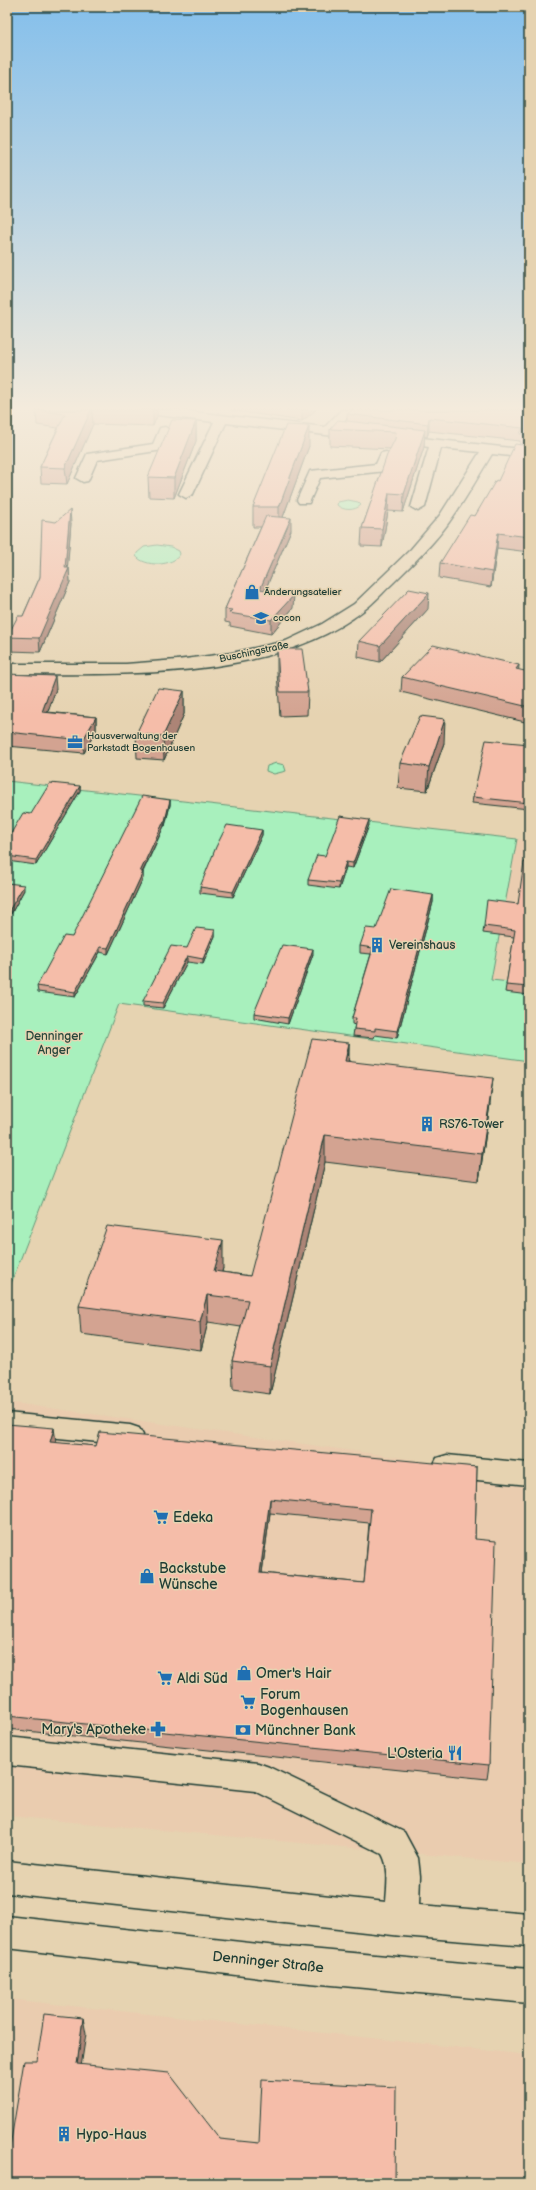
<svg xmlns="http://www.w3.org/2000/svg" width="536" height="2190" font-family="'Balsamiq Sans',sans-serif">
<rect width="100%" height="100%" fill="#e6d3b1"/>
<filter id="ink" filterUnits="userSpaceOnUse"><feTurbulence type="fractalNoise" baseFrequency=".025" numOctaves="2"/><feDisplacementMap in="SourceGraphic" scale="8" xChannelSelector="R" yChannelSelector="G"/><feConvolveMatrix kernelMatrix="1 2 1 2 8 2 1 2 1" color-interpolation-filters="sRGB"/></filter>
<g filter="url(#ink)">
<g fill="#eaccaf">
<path d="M517,839L529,841V984L491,980Z"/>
<path d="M7,1402L529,1476V1864L7,1816Z"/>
<path d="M7,1999L529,2055V2183H7Z"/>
</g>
<g fill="#a8f0bd" stroke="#649678">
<path d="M348,500L358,502L361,505C355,511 343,511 337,505L338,502Z"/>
<path d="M157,545L171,547L179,551L180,554C173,567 144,567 136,556L137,553L144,547Z"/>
<path d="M276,763L284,765L286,771L274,774L266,771L267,766Z"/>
<path d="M7,781L517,839L491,980L529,984V1061L119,1004L7,1294Z"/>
</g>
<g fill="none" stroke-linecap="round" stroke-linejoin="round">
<g stroke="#1f3d34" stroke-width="3">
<g id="minor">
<path d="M143,410H177L325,427L341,410H353L337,429L359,431L365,435L359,439L226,423L193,494L186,498L179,494L214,422L149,414Z"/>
<path d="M165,427L171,431L163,450L97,460L88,481L83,482L76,478L87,454L153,444L160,428Z"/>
<path d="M395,435L529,450V458L492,454C479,475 467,497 452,518C436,542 413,563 393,583C383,592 375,602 364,610C273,682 118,674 7,674V664H126L177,660L232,653L286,641L322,624L354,604L411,549L440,515L480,452L441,448L425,507L418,511L411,507L429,447L390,442L389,439L390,436Z"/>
<path d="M386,452L393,456L386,471L320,478L309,503H299L297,500L310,471L376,464L381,453Z"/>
<path d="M7,1413L130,1425L139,1428L143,1435L139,1442L130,1445L7,1433Z"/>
<path d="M447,1455L529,1463V1485L447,1477L437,1474L433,1466L437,1458Z"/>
<path d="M7,1737L258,1763L269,1767L404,1832L418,1858L420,1876L419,1905L529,1914V1946L402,1936L7,1893V1861L386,1902C387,1886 390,1868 382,1854L255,1791L7,1765Z"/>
<path d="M7,1916L277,1946L529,1969V2003L277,1980L7,1948Z"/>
</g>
</g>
<use href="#minor" fill="#e6d3b1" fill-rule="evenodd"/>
</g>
<g fill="#d3a391" stroke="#1f3d34" fill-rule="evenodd">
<path d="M36,410H157V416L153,426L93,424L67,484L41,483L40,467L58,428L37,425Z"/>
<path d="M230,410H316L302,421Z"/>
<path d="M529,410V552L497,548L491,587L439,578L440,563L475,516L498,481L520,445V441L429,431L427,437L424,436V447L403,512L388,511L382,547L361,546L362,528L390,449L330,446V429L347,421V414Z"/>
<path d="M196,421V441L174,498L149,497L148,477Z"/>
<path d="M309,446L283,517L291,530L265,590L293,608L271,634L230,626V623L225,622V609L261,527H253V507Z"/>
<path d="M56,522L71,523L67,568H69L70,582L40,652L9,651L7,637L23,616L40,577Z"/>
<path d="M428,609L380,662L358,657L359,641Z"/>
<path d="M277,649L308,692L307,715L280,716L277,672Z"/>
<path d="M529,672V723L401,692L402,677Z"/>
<path d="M7,674L56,689L48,712L96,717V730L84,753L7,746Z"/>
<path d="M184,691V714L164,760L137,758L136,734Z"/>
<path d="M444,743L427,791L398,788L400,763Z"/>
<path d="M529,744V809L472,803L473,797Z"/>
<path d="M80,786V791L36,865L7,861V840L31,814Z"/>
<path d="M170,800V805L165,826H164L143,872V878L108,954L100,952L75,997L38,992L37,986Z"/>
<path d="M369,825L353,868L346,867L339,889L308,885V880L325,856Z"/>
<path d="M262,830V835L233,897L200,893V887Z"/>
<path d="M529,862V995L505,992L514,937L483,933L484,926L518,904Z"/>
<path d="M7,883L24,890L11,914L7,913Z"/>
<path d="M433,895V902L397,1038L375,1035L374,1038L353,1036L354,1029L355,1025L352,1024V1018L371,954L360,953V946Z"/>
<path d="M215,930V936L203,964L187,962L163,1008L143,1006V1001L187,948Z"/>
<path d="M313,954L288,1024L254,1018V1013Z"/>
<path d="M349,1043V1062L490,1104L479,1181L325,1162L270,1394L233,1389L232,1361L241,1327L208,1322L201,1350L81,1334L79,1306L223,1268L222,1272L250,1276Z"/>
<path d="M7,1424L56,1442V1443L96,1446L477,1467L475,1539L489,1765L487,1779L7,1729ZM270,1513L369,1523L364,1583L262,1573Z"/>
</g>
<g fill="#ac8476" stroke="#1f3d34">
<path d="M91,410H92L93,424L67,484L65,468Z"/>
<path d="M153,410H157V416L153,426Z"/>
<path d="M302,410H316L302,421Z"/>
<path d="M429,418V431L427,437L428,424Z"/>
<path d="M196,421V441L174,498V478Z"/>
<path d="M309,426V446L279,528V507Z"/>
<path d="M425,430L424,447L403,512L404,494Z"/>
<path d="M389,493L388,511L382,547V529Z"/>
<path d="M70,510L71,523L67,573L69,568L70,582L40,652L39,638L65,568Z"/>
<path d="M291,518V530L260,602V589Z"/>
<path d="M498,533L497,548L491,587L492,572Z"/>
<path d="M429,593L428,609L380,662V646Z"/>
<path d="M294,595L293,608L271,634V620Z"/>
<path d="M519,665L518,680L516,669Z"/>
<path d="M55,676L56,689L43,725L42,712Z"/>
<path d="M184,691V714L164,760L163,736Z"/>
<path d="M96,717V730L84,753L83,740Z"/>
<path d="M445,719L444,743L427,791L429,767Z"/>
<path d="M80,786V791L36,865V860Z"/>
<path d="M170,800V805L165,826V821Z"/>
<path d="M369,820V825L353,868V863Z"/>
<path d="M164,821V826L140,877V872Z"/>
<path d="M262,830V835L233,897V892Z"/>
<path d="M346,862V867L339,889V883Z"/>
<path d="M143,872V878L108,954V948Z"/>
<path d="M24,885V890L11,914L10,909Z"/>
<path d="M433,895V902L397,1038V1031Z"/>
<path d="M215,930V936L203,964V959Z"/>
<path d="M100,947V952L75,997V992Z"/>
<path d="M313,949V954L288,1024V1018Z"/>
<path d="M187,956V962L163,1008V1003Z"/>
<path d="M349,1043L348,1070L345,1061Z"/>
<path d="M493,1078L490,1104L479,1181L482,1154Z"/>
<path d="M325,1135V1162L270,1394V1366Z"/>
<path d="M223,1240V1268L215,1296L214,1271Z"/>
<path d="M207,1295L208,1322L201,1350L200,1322Z"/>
<path d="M54,1428L56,1442L52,1456L50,1442Z"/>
<path d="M270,1499V1513L260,1587V1573Z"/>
<path d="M83,2018L86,2034L79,2080L77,2064Z"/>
</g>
<g fill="#f5bda9" stroke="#1f3d34" fill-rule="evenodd">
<path d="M36,410H91L65,468L40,467L65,414Z"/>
<path d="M352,410H529V435L520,434L523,428L429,418L428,424L347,414Z"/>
<path d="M172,420L196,421L174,478L148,477Z"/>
<path d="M338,420L425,430L404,494L389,493L382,529L362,528L387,455L395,439L396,432L330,429Z"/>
<path d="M286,425L309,426L279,507H253Z"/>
<path d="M515,444L529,446V537L498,533L492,572L440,563L470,515L475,516L496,480L498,481Z"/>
<path d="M70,510L65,568H69L39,638L7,637L18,616H23L40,577L42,520L56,522Z"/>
<path d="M266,516L291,518L260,589L294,595L271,620L229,613L232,610L225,609Z"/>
<path d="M409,589L429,593L380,646L359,641Z"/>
<path d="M433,645L519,665L516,669L529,672V707L402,677Z"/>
<path d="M277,649H302L308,692H280Z"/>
<path d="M7,674L55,676L42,712L96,717L83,740L7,732Z"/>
<path d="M158,688L184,691L163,736L136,734Z"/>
<path d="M420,716L445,719L429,767L400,763Z"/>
<path d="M486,740L529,744V803L473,797Z"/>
<path d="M50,783L80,786L36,860L7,856V840L23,813L31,814Z"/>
<path d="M142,796L170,800L165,821H164L140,872H143L108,948L100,947L75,992L37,986L64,936L72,937Z"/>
<path d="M340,816L369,820L353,863L346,862L339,883L308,880L317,855L325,856Z"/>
<path d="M227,825L262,830L233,892L200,887L216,847Z"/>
<path d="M524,862H529V987L506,985L515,930L484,926L487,900L518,904Z"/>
<path d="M7,883L24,885L10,909L7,908Z"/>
<path d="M391,889L433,895L397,1031L375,1028V1031L354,1029L356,1018H352L373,948L360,946L366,928L376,929Z"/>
<path d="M196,928L215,930L203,959L187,956L163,1003L143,1001L171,946L187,948Z"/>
<path d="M282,945L313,949L288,1018L254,1013Z"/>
<path d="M312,1039L349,1043L345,1061L493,1078L482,1154L325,1135L270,1366L232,1361L248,1300L207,1295L200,1322L79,1306L107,1226L223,1240L214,1271L250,1276Z"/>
<path d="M7,1424L54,1428L50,1442L96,1446L100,1432L477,1467L475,1539L496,1541L489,1765L7,1716ZM270,1499L371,1509L364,1583L260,1573Z"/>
<path d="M44,2014L83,2018L77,2064L169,2073L220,2139L259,2143L262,2080L396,2087L395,2183H7V2165L24,2061H37Z"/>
</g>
</g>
<linearGradient id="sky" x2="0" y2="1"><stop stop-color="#84bfeb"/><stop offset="0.57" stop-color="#f4ebdc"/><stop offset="1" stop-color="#f4ebdc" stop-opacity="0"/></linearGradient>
<rect width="536" height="716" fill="url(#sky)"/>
<defs>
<g id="shop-bare" transform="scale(1.2)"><path d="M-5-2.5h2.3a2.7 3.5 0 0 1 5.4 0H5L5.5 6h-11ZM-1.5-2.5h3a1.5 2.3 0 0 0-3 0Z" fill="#1f6fb2" stroke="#e6d3b1" stroke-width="2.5" paint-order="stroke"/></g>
<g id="school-bare" transform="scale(1.2)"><path d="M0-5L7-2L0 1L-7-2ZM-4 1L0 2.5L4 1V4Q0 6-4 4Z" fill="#1f6fb2" stroke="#e6d3b1" stroke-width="2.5" paint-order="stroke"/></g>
<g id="office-bare" transform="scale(1.2)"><path d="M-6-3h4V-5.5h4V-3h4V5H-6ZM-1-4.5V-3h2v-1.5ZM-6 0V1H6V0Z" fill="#1f6fb2" stroke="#e6d3b1" stroke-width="2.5" paint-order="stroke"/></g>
<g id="building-bare" transform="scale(1.2)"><path d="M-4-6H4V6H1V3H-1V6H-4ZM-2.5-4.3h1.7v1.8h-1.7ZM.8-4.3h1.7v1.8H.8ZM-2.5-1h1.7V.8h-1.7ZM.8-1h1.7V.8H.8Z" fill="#1f6fb2" stroke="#e6d3b1" stroke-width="2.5" paint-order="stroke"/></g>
<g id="supermarket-bare" transform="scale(1.2)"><path d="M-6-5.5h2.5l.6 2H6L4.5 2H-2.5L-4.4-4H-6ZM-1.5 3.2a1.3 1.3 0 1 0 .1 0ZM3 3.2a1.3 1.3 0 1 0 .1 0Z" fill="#1f6fb2" stroke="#e6d3b1" stroke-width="2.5" paint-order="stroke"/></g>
<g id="pharmacy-bare" transform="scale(1.2)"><path d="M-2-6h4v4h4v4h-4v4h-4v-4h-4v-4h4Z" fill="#1f6fb2" stroke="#e6d3b1" stroke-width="2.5" paint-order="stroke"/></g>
<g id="bank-bare" transform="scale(1.2)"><path d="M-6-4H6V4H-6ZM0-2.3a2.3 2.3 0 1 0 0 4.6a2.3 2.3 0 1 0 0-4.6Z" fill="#1f6fb2" stroke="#e6d3b1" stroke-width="2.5" paint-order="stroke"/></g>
<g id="restaurant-bare" transform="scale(1.2)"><path d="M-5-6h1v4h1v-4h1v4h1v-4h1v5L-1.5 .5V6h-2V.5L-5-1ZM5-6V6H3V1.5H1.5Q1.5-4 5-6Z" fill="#1f6fb2" stroke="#e6d3b1" stroke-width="2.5" paint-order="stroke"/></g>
</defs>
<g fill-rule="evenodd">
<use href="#shop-bare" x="252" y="592"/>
<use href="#school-bare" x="261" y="618"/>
<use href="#office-bare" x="75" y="742"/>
<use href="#building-bare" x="377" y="945"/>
<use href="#building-bare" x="427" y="1124"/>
<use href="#supermarket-bare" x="161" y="1517"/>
<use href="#shop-bare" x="147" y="1576"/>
<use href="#shop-bare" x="244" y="1673"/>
<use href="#supermarket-bare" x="165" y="1678"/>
<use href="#supermarket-bare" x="248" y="1702"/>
<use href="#pharmacy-bare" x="158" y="1729"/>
<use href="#bank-bare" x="243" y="1730"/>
<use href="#restaurant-bare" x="455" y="1753"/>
<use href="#building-bare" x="64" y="2134"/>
</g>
<g text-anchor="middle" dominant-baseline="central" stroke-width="3" stroke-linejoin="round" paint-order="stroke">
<g font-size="10" fill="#1f3d34" stroke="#e6d3b1" text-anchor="start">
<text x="264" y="592">Änderungsatelier</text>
<text x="273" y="618">cocon</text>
<text x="87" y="736">Hausverwaltung der<tspan x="87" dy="12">Parkstadt Bogenhausen</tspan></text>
</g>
<g font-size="10" fill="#1f3d34" stroke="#e6d3b1">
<text transform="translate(254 652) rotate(-12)">Buschingstraße</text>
</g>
<g font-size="12" fill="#1f3d34" stroke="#e6d3b1" text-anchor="start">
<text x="389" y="945">Vereinshaus</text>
<text x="439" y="1124">RS76-Tower</text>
</g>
<g font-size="12" fill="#26463b" stroke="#e6d3b1">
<text x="54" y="1036">Denninger<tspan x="54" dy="14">Anger</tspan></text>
</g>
<g font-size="14" fill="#1f3d34" stroke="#e6d3b1" text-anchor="start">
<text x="173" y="1517">Edeka</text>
<text x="159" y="1568">Backstube<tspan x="159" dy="16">Wünsche</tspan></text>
<text x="256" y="1673">Omer's Hair</text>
<text x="177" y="1678">Aldi Süd</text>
<text x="260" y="1694">Forum<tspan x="260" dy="16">Bogenhausen</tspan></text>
<text x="146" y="1729" text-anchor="end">Mary's Apotheke</text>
<text x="255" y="1730">Münchner Bank</text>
<text x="443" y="1753" text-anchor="end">L'Osteria</text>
<text x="76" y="2134">Hypo-Haus</text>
</g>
<g font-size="14" fill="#1f3d34" stroke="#e6d3b1">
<text transform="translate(268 1962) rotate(6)">Denninger Straße</text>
</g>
</g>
<rect width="536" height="2190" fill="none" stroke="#e6d3b1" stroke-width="24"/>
<rect x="12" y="12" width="512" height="2166" fill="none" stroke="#1f3d34" stroke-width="1.5" filter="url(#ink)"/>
</svg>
